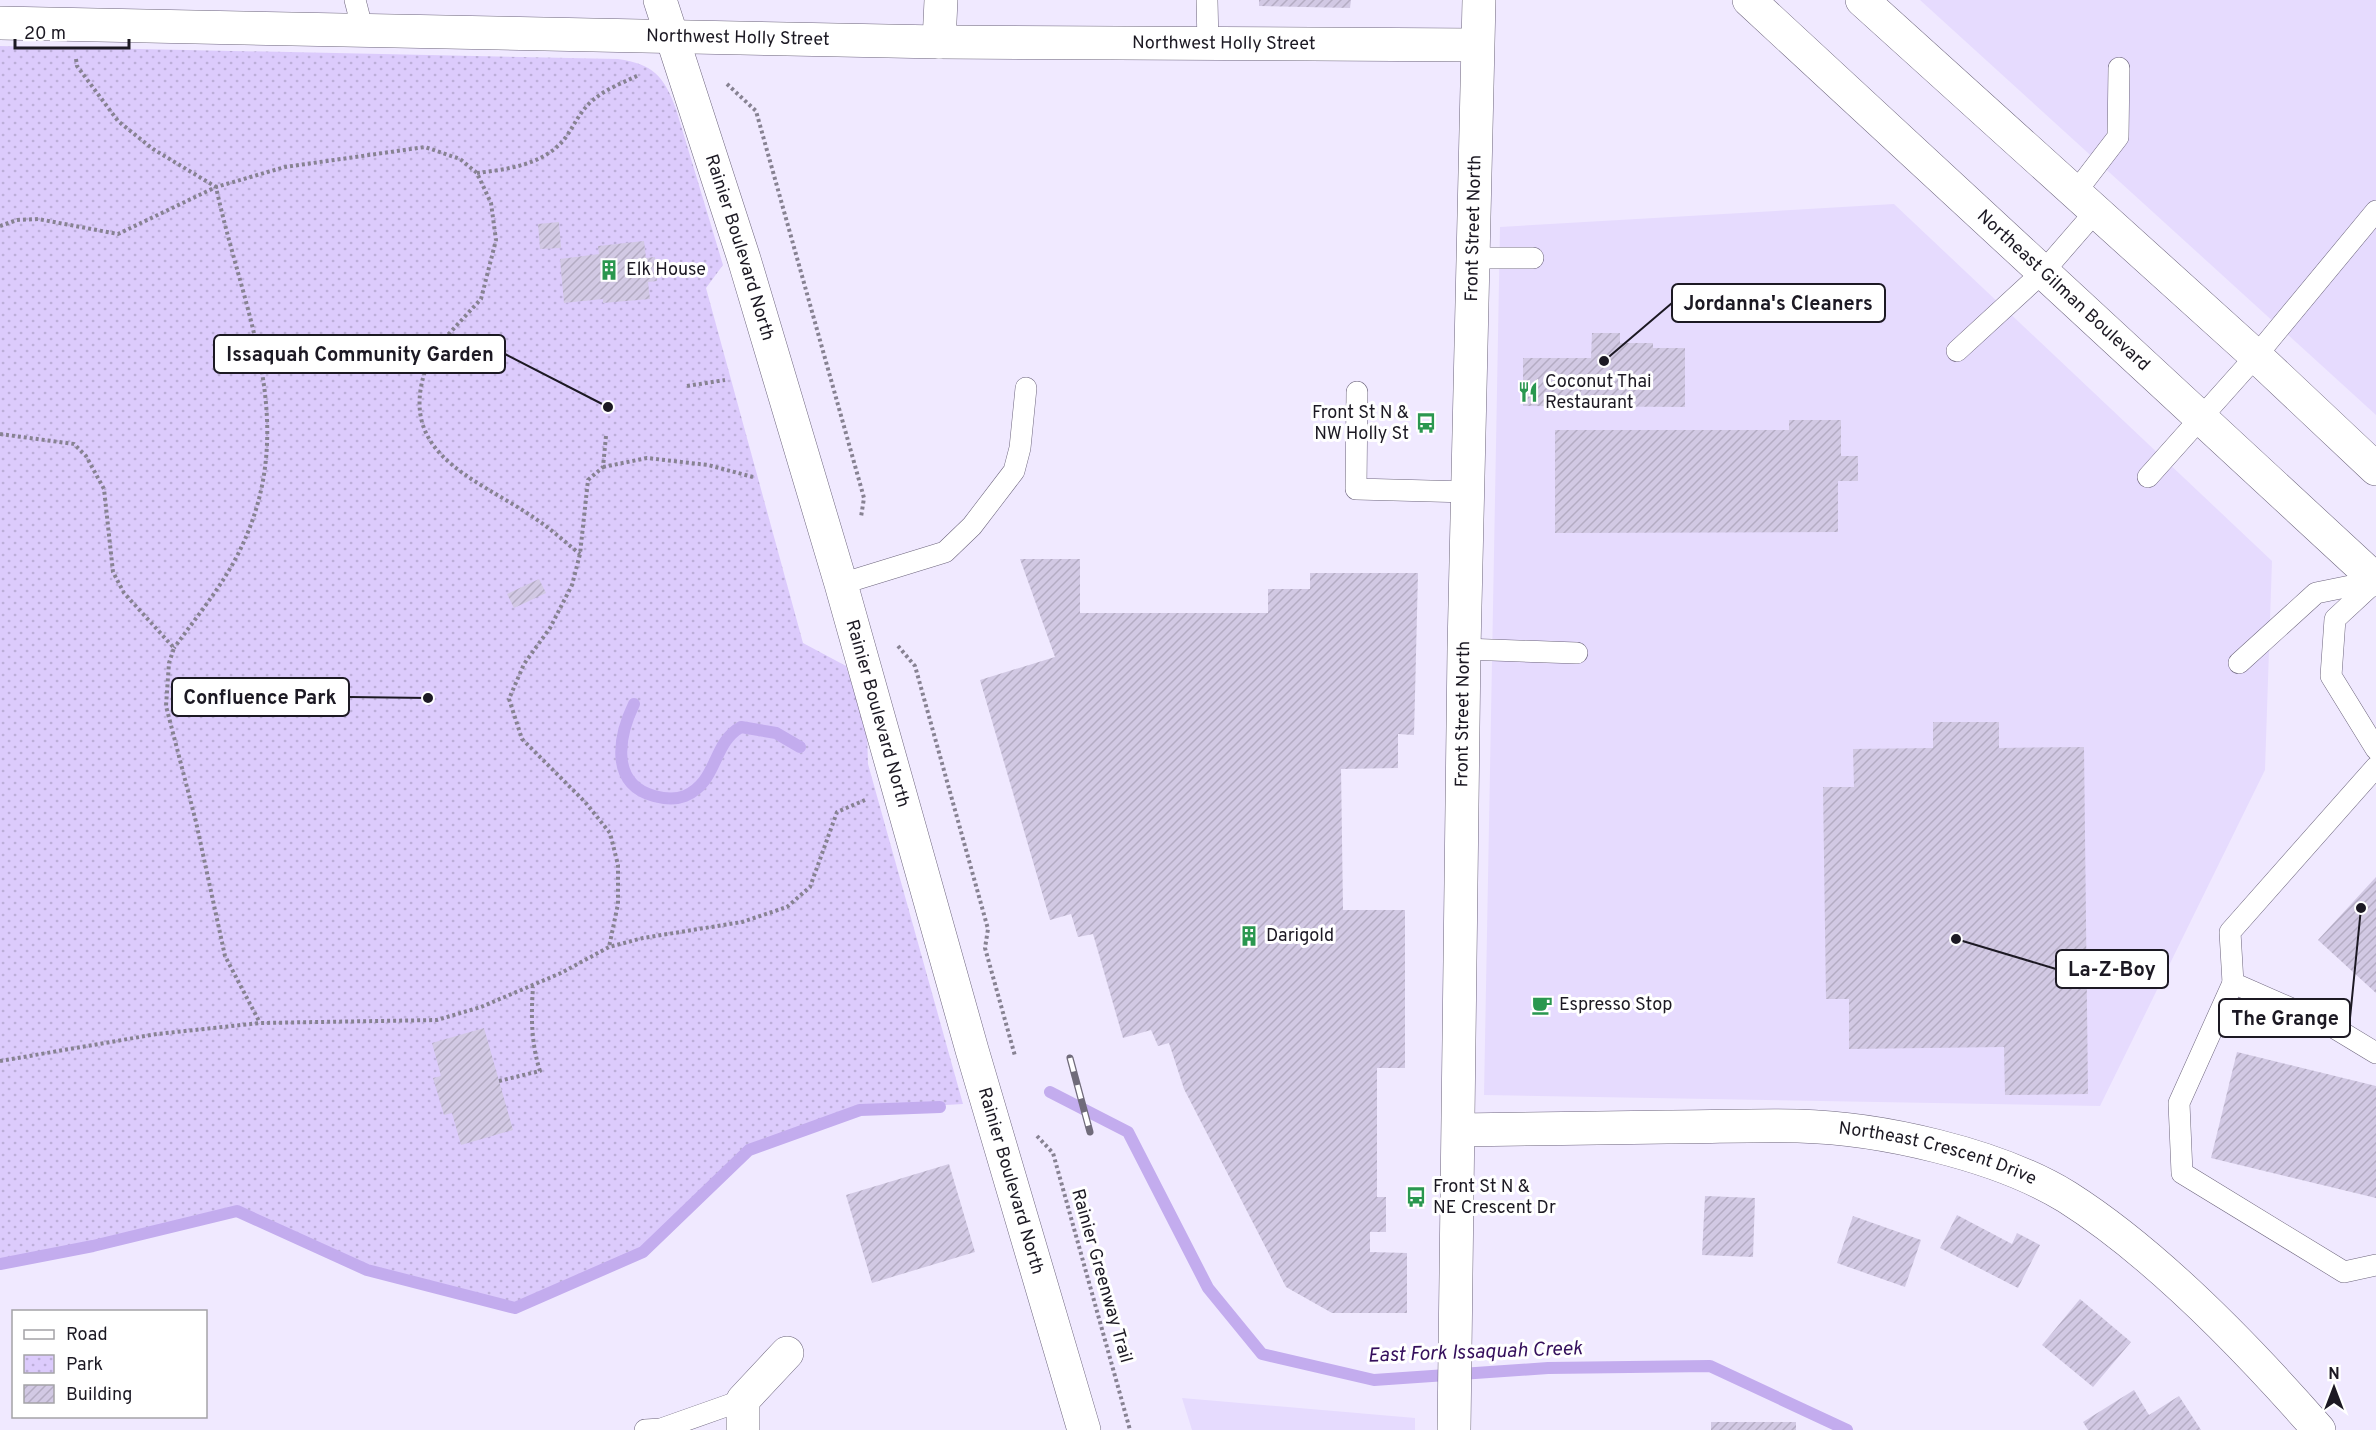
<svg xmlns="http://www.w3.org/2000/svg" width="2376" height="1430" font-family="Overpass,sans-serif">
<defs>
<pattern id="park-dots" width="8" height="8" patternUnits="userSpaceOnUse" patternTransform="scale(1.5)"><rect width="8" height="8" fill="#dccbfc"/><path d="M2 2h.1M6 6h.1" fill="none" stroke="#bcaed8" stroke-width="1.8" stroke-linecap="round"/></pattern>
<pattern id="building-hatch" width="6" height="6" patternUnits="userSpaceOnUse" patternTransform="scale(1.5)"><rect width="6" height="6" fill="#d2c9e4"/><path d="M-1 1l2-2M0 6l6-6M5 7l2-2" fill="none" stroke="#b4acc3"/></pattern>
</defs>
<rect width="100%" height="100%" fill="#f0e9ff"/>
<g fill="#e6dbfe">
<path d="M1920,0H2376V415Z"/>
<path d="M1894,204L2272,561L2265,770L2100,1106L1484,1095L1500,227Z"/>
<path d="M1182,1398L1415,1418V1430H1192Z"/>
</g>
<path fill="url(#park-dots)" d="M0,46L618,59C653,64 664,76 676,109L723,265L706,288L803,643L846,666L867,730L868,764L963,1104L860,1110L749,1150L643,1252L515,1308L367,1270L237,1211L93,1246L0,1264Z"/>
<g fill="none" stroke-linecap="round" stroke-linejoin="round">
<g stroke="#c3acee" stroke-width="12">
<path d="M634,704C618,737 610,784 654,796C665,799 675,800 685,796C718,782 712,743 741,727L776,733L800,747"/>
<path d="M1050,1092L1128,1132L1208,1288L1262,1354L1374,1380L1548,1368L1710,1366L1847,1430"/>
<path d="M0,1264L93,1246L237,1211L367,1270L515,1308L643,1252L749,1150L860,1110L940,1107"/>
</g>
</g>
<g fill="url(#building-hatch)">
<path d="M1259,0H1351L1350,8L1259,6Z"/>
<path d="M559,222L561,248L540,249L538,224Z"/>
<path d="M644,241L646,258L655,257L657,281L648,282L650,299L603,303V299L564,303L560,259L599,254L598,246Z"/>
<path d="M1592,333H1620V343H1653V348H1685V407L1523,406V358H1591Z"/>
<path d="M1789,420H1841V456H1858V481H1838V532L1555,533V430H1789Z"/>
<path d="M1020,559H1080V613H1268V589H1310V573H1418L1414,735L1398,734V768L1341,769L1343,910H1405V1068H1377V1197H1386V1232H1370V1252L1407,1253V1313H1332L1286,1287L1184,1089L1169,1043L1158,1046L1151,1030L1123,1038L1093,934L1078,937L1071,914L1050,920L980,680L1055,657Z"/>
<path d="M539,579L546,593L514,608L507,594Z"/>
<path d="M1933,722H1999V748L2084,747L2088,1094L2005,1095L2004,1047L1849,1049V999H1826L1823,787H1854L1853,749L1933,748Z"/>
<path d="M2376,877V993L2318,940Z"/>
<path d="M484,1028L513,1130L461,1145L452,1113L444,1115L433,1078L441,1076L432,1043Z"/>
<path d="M2237,1052L2376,1086V1198L2211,1158Z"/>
<path d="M949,1164L975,1252L872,1283L846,1195Z"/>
<path d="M1705,1196L1755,1198L1753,1257L1702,1255Z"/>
<path d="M1957,1215L2012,1244L2017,1233L2040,1245L2018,1288L1940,1248Z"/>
<path d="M1853,1216L1921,1240L1905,1287L1837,1263Z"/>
<path d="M2080,1299L2131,1342L2093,1387L2042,1345Z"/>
<path d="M2134,1390L2149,1415L2179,1396L2201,1430H2088L2083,1422Z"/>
<rect x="1711" y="1422" width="85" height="8"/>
</g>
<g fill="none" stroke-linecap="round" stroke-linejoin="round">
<g stroke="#6d657d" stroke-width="22">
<g id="lane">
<path d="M355,0L363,31"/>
<path d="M1207,0L1208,44"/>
<path d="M2075,193L2118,137L2119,68"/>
<path d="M1473,258H1533"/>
<path d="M1957,351L2043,272L2096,211"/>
<path d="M1357,392L1356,489L1468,492"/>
<path d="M2148,477L2256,356L2376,211"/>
<path d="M2376,581L2335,619L2331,676L2376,749"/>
<path d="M841,584L945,552L972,526L1014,471L1020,448L1026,388"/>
<path d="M1464,649L1577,653"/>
<path d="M2239,663L2316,593L2375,581"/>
<path d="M2376,767L2230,932L2233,983L2333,1027L2376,1053"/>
<path d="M2233,983L2179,1103L2182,1173L2344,1272L2376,1265"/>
<path d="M645,1430L661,1429L743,1400"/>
</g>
</g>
<g stroke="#6d657d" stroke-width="34">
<g id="street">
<path id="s1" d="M660,0L744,259L841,584L972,1050L1084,1430"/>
<path id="s2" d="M0,23L939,42L1477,45"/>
<path d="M939,42L941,0"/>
<path id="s3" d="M1459,1130C1528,1129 1598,1128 1667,1127C1711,1127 1754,1125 1798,1126C1880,1128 1997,1154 2067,1197C2157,1254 2249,1350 2319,1430"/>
<path d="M743,1430V1400L787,1353"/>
</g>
</g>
<g stroke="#6d657d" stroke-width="34">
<g id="secondary">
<path id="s4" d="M1749,0L2376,580"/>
<path d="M1862,0L2256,356L2376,469"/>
<path id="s5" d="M1454,1430L1464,649L1479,0"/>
</g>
</g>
<g stroke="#878292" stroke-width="4" stroke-dasharray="3 3" stroke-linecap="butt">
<path d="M76,59L77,66L118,121L153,149L216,187C244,317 304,428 236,558C219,590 195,619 174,648"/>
<path d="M727,84L756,111L864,498L861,517"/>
<path d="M477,173C508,169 545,165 566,137C575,124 580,111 593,100C606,89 624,82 639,75"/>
<path d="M0,226L17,220L38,219L118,234L216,187L285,167L425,147L460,159L477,173L491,203L496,240L481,299L433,351C386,452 472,475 536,519C552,530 565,542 580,554"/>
<path d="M687,386L725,380"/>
<path d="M0,434L74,444L86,456L104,489L113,572L124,593L174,648L169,663L166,706L196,822L225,956L260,1023"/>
<path d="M606,436L603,467L588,480L580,554L572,585L550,628L524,664L509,699L522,739L585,802L610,833L618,865V904L609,947"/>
<path d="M603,467L647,458L708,465L753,477"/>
<path d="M898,646L915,666L988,929L985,948L1015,1056"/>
<path d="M0,1061L157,1034L260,1023L437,1020L481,1007L561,973L609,947L643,938L742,922L787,907L810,887L837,812L865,800"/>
<path d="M499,1081L540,1071C531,1043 531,1016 533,987"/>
<path d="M1037,1136L1053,1153L1130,1430"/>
</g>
<use href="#lane" stroke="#fff" stroke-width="21"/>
<use href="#street" stroke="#fff" stroke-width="33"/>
<use href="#secondary" stroke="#fff" stroke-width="33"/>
<g stroke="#706b7a" stroke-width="7">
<path id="rail" d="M1070,1058L1090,1132"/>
</g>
<use href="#rail" stroke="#fff" stroke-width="4.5" stroke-dasharray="14" stroke-linecap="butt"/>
</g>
<defs>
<g id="building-bare" transform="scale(1.62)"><path d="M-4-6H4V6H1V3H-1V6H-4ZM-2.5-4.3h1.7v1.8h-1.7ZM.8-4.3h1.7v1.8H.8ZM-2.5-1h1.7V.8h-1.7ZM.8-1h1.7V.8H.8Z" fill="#2a974f" stroke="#fff" stroke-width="2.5" paint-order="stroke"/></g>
<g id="restaurant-bare" transform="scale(1.62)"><path d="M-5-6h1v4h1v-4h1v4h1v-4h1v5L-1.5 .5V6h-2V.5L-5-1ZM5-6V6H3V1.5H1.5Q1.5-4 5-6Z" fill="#2a974f" stroke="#fff" stroke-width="2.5" paint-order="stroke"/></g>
<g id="bus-bare" transform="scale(1.62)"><path d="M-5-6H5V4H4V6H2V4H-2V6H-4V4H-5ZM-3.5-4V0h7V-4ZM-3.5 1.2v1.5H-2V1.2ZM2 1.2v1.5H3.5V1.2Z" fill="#2a974f" stroke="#fff" stroke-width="2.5" paint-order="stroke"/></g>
<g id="cafe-bare" transform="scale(1.62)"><path d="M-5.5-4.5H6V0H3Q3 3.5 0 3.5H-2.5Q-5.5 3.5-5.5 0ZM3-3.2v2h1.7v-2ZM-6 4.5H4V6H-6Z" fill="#2a974f" stroke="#fff" stroke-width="2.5" paint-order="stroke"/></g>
</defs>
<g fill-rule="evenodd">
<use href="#building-bare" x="609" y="270"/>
<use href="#restaurant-bare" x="1528" y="392"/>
<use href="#bus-bare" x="1426" y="423"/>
<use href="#building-bare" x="1249" y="936"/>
<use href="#cafe-bare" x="1542" y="1005"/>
<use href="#bus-bare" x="1416" y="1197"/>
</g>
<g text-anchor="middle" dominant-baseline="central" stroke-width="6" stroke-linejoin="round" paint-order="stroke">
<g font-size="18" fill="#1c1923" stroke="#fff">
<text stroke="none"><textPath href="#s2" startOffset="738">Northwest Holly Street</textPath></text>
<text stroke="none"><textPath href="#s2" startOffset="1224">Northwest Holly Street</textPath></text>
<text stroke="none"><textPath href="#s5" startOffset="1202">Front Street North</textPath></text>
<text stroke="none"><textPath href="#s1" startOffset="260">Rainier Boulevard North</textPath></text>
<text stroke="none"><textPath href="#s4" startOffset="428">Northeast Gilman Boulevard</textPath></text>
<text stroke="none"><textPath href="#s1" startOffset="746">Rainier Boulevard North</textPath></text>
<text stroke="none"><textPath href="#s5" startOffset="716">Front Street North</textPath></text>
<text stroke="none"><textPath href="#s3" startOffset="482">Northeast Crescent Drive</textPath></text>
<text stroke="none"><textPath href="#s1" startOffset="1232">Rainier Boulevard North</textPath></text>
<text transform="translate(1101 1276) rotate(74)">Rainier Greenway Trail</text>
</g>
<g font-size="18" fill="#1c1923" stroke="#fff" text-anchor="start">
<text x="626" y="270">Elk House</text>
<text x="1545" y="382">Coconut Thai<tspan x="1545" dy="21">Restaurant</tspan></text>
<text x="1409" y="413" text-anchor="end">Front St N &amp;<tspan x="1409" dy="21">NW Holly St</tspan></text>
<text x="1266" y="936">Darigold</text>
<text x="1559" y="1005">Espresso Stop</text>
<text x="1433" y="1187">Front St N &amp;<tspan x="1433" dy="21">NE Crescent Dr</tspan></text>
</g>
<g font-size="20" font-style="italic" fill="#350f5c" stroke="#fff">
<text transform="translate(1475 1353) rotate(-2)">East Fork Issaquah Creek</text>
</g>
</g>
<path fill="none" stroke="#1c1923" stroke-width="2" d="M1604 361L1672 303M608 407L505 354M428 698L349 697M1956 939L2056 969M2361 908L2350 1018"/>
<g fill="#1c1923" stroke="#fff" stroke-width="2">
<circle cx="1604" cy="361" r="6"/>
<circle cx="608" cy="407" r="6"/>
<circle cx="428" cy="698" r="6"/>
<circle cx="1956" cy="939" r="6"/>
<circle cx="2361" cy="908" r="6"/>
</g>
<g fill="#fff" stroke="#1c1923" stroke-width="2">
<rect x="1672" y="284" width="213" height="38" rx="6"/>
<rect x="214" y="335" width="291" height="38" rx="6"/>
<rect x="172" y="678" width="177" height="38" rx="6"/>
<rect x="2056" y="950" width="112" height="38" rx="6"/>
<rect x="2219" y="999" width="131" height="38" rx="6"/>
</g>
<g font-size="20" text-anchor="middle" font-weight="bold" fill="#1c1923">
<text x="1778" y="310">Jordanna's Cleaners</text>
<text x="360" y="361">Issaquah Community Garden</text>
<text x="260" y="704">Confluence Park</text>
<text x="2112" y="976">La-Z-Boy</text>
<text x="2285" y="1025">The Grange</text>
</g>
<rect x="12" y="1310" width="195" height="108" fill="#ffffff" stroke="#a4a3a7" stroke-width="1.5"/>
<rect x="24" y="1330" width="30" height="9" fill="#ffffff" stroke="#a4a3a7" stroke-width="1.5"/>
<text x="66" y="1340" font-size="18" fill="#1c1923">Road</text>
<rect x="24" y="1355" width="30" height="18" fill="url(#park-dots)" stroke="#a4a3a7" stroke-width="1.5"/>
<text x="66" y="1370" font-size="18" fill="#1c1923">Park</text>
<rect x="24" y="1385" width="30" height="18" fill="url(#building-hatch)" stroke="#a4a3a7" stroke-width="1.5"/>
<text x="66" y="1400" font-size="18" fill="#1c1923">Building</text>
<g transform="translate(2334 1388)" stroke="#ffffff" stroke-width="4.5" paint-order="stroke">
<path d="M0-4.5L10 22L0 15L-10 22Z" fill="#1c1923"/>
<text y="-9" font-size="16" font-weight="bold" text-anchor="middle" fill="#1c1923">N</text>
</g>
<path d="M15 39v9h114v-9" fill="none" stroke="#1c1923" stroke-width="3"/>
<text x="24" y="39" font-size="18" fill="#1c1923" stroke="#ffffff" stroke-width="4.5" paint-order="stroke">20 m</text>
</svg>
